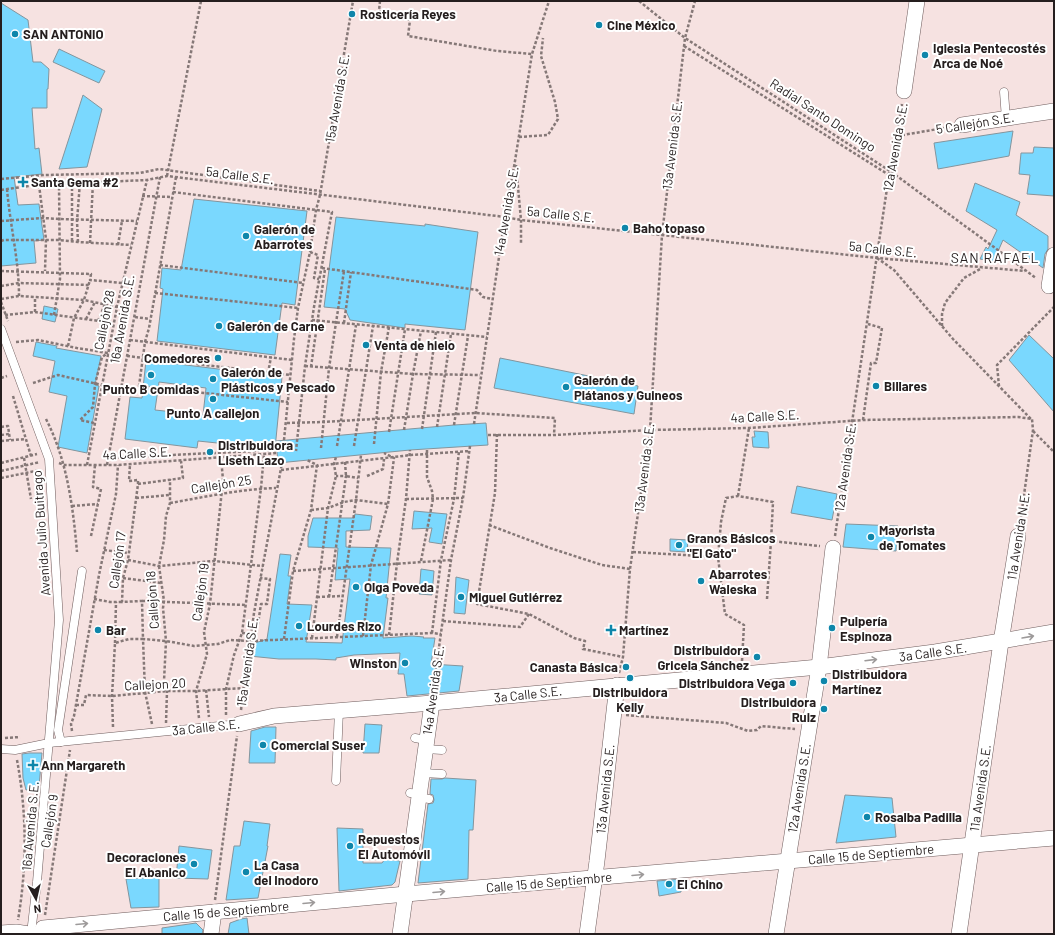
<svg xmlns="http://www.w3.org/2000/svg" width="1055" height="935" font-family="Barlow,sans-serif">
<rect width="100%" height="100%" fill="#f6e2e1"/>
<g fill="#7ad8fe" stroke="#84959d" fill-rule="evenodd">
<path d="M1,3L28,20L33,62H41L49,69L48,89H47V108H32L35,149L39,148L42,174L14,177L18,205L39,204L44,240L34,241L36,263L1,266Z"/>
<path d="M59,49L105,71L99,83L53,62Z"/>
<path d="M83,95L102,109L87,167L59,169Z"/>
<path d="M1013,131L1009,156L938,169L934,143Z"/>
<path d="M1034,147L1054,148V196L1027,194L1030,175L1019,174L1021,153H1033Z"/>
<path d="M975,183L1020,202L1016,215L1048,236V249L1045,254L1043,268L1003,240L996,256L1006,264L980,259L986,247L988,249L997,230L966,211Z"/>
<path d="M194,199L307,211L295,305L282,303L275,355L157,341L163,289L160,288L162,268L181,270Z"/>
<path d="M336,217L425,226V224L478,232L465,330L405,324V328L350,320L345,309L324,307Z"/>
<path d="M44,306L58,309L55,322L42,319Z"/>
<path d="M1029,335L1054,359V412L1009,360Z"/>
<path d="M36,342L57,346L56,348L101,356L95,385L99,386L87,453L58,447L67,396L49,392L55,361L33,356Z"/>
<path d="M500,358L638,386L634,414L494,388Z"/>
<path d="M146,360L282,377L275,449L198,441L197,448L125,439L130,397L142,398ZM159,382L206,388L203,415L155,410Z"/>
<path d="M486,423L488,445L410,450L278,463L276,441L454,425Z"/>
<path d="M754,431L768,432L769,448L753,447L752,437H755Z"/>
<path d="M797,486L837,494L832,520L791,513Z"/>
<path d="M414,511L447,514L442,544L429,542L432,528L412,529Z"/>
<path d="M355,514L372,516L370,530L346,531V547L391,548L386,598H388L383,638L412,636L424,637L423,638H435L431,664L463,666L459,691L407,696L404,674H398L400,653L354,655L336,658V660L316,659H279L249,656L252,644L267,639L280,554L291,555L288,576H291L287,604L312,605L306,642L342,643L350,579L335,580L338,548L308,547V536L313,518H354Z"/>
<path d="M846,524L898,526L896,551L843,547Z"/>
<path d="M670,539L688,540L687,552L670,551Z"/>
<path d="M421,569L434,571L432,595L419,594Z"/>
<path d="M456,577L469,580L465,614L454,613Z"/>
<path d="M365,724L382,725L379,753H363Z"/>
<path d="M265,727H276L275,763H249L251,731Z"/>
<path d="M29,753H42L39,787L26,790L23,778L22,754Z"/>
<path d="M445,778L476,780L473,830H469L468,879L418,883L428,804L433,803L434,800L433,795L430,794L431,779H442Z"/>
<path d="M845,795L892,798L896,837L836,843Z"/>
<path d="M244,821L270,824L267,846H268L258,898L226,900L234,846H240Z"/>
<path d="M337,828L363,829V863H382L385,859L400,861L395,882L392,885L339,891Z"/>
<path d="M179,846L212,850L208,879L176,878Z"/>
<path d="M159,877V907L131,908L126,879Z"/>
<path d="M681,879V892L659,896L657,881Z"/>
<path d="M247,918L249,934H228L230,923L241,919Z"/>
<path d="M196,923L203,930L202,934H162V928Z"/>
</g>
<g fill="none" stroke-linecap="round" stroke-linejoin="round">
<g stroke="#6f5d5d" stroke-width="9">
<g id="lane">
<path d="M1004,92L1006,119"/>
<path d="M1,329L49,459L59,620L37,882L31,934"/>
<path d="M415,738L426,740"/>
<path d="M61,742L58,730L82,571"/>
<path d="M1,749L15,750L49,743L239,724"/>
<path d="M425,749L442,750"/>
<path d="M422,773L442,774"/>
<path d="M336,781L339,710"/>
<path d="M410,793L420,794"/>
<path d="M419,797L429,799"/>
</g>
</g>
<g stroke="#6f5d5d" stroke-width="16">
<g id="street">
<path d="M904,91L917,1"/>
<path d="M962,125L1054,111"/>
<path d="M1049,286L1054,255"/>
<path d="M239,724L274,716L432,703L819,667L935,652L1054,632"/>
<path d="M1,933L16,932L29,934"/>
<path d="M40,934L43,928L406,894L1054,838"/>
<path d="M211,934L214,912"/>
<path d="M400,934L432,703"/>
<path d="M587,934L597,861L617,685"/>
<path d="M776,934L819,667L833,548"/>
<path d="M959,934L1001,642L1018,536"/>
</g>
</g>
<g stroke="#857877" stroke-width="2.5" stroke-dasharray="3 2" stroke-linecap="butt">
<path d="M380,1L379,11L410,20L408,36L497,51L532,54"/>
<path d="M639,1L685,38L890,171L1036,278"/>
<path d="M684,46L889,175"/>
<path d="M897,136L950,127"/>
<path d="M519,137L548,135L558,119L555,102L541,56L543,38"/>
<path d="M516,165L521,220V243"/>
<path d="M167,176L201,1"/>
<path d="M176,177L149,328L145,342L139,386L288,402"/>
<path d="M1,179L45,175L140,173L159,169L320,191"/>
<path d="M39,185L46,239L45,271"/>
<path d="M7,189C10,225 19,260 19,296"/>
<path d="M1,190L49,183L59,184L147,180L167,176L505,217L521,220L877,258L1025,271"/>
<path d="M173,192L332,212L314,307L305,366L296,451"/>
<path d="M142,196L172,197"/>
<path d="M1,221L43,218L59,219L137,221"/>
<path d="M1,241L4,240H59L78,242L131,245"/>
<path d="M72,241V182"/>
<path d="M78,242L77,221L80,182"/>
<path d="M90,243L93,182"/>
<path d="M118,245L122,221"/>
<path d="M310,252L318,255L314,278L319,279"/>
<path d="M877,258L894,270L953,339L1031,419"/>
<path d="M160,265L303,283"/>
<path d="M322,268L477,290L483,297L492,299"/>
<path d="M1,271L91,274L90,280L122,283"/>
<path d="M1,286L19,283L89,285"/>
<path d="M155,293L298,308"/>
<path d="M1,299L19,296L84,300L117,307"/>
<path d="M1,302L8,321"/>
<path d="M35,312V298"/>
<path d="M5,315L35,312L113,323"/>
<path d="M54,315L60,279L59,184"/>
<path d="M135,317L150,319"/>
<path d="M86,319L95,302"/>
<path d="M312,320L487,337"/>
<path d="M98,321L105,304"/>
<path d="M344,323L351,272"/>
<path d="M942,326V314L945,303L964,278L982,268"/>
<path d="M130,340L292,360"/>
<path d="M16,342L38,340L77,348L108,353"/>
<path d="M68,346L74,318L84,300L90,280"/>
<path d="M127,356L291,375"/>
<path d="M305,366L413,374L480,375"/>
<path d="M311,367L325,269"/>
<path d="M268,373L271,357"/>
<path d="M1,378L7,376"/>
<path d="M33,383L58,375L102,385"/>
<path d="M999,386L997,365L1054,307"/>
<path d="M13,396L31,456"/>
<path d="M46,419C67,460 73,506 77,552"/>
<path d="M863,420L871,363H876L882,328L868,324"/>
<path d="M94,423L80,420L93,407L95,384L102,357L108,353"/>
<path d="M287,423L323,422L475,413L555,418L554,435"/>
<path d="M474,424L505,217L515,161L532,54L549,1"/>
<path d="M454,425L468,336"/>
<path d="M1,427L8,426L10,440"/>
<path d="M437,427L451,334"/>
<path d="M422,429L436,332"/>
<path d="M404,430L413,374L421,331"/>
<path d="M1033,431L1054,452"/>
<path d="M389,432L405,329"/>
<path d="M497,434L495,493L477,604L529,614L574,638L585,641L583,649L623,657"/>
<path d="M1,435L9,434"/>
<path d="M488,435H554L650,430L749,428L863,420L1018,417L1032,419L1033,430L1020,524"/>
<path d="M284,440L294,339L298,308L310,252L316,210L320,195L353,1"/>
<path d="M1,441L26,439"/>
<path d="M374,444L381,372L389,327"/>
<path d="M337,446L356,325"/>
<path d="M354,446L373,326"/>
<path d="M321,448L329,368L344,271"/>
<path d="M24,458L31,499"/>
<path d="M108,458L277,450"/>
<path d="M345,462L346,476L358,478"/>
<path d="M1,463L37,454"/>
<path d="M59,463L64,465H118L277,453"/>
<path d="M87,465L117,307L147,180"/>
<path d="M107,465L160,177"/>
<path d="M281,470L411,455L470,451"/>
<path d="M1,471L40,462"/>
<path d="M367,476L383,469L384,459"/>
<path d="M1,478L40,470"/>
<path d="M138,484L183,478L181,461"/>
<path d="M738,496L749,428"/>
<path d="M136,498L170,495"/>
<path d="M406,499L463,498"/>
<path d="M170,503C205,497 240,489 276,488"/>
<path d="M72,506L98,504"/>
<path d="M311,510L328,508L344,502L356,500L388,504"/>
<path d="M489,525L550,548L602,565L630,569"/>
<path d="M91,536L101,489L93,487L95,465"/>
<path d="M835,536L889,175L902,104"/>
<path d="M104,550L128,553"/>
<path d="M633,552L718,557"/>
<path d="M128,560L159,566L214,561L263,566"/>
<path d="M421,561L433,499L432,491L427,477V450"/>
<path d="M293,571L451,560"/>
<path d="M123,578L161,583"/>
<path d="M317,597L342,596"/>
<path d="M329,597L346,476H336"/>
<path d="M94,599L110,602H122"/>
<path d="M767,599L771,541"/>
<path d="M142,601L246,605"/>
<path d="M443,621L520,627L529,614"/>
<path d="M252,624H258L261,604H267L270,579L260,578"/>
<path d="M242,633L251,634"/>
<path d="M432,633L441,560L454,499L459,451"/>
<path d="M389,635L397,563L406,499L410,450"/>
<path d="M363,636L371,565L388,504L394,458L384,453"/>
<path d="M337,637L356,500L361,455"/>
<path d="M312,638L328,508L336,476L334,464L336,457"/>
<path d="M284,639L293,571L311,510L317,465L307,460"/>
<path d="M250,641L432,633L441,634"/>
<path d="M115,643L116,602"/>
<path d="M742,661L744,625L725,614L718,557L721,522L726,498L738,496L773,502L771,541L820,546"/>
<path d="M619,673L623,657L630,569L650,430L662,235L685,38L695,1"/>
<path d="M206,690L209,717"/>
<path d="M433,691L451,560L463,498L470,446"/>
<path d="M76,705H84L86,695L112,696L167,691H196L244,688"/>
<path d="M241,710L254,613L282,463"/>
<path d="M226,715V689L234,655L242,633L261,488L264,454"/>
<path d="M626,715L726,723L748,731L757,730L761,726L795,729"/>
<path d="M199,718L196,691L207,654L204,632L210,604L223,480L221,457"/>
<path d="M166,723L167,691L164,681L166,641L163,608L164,601L159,566L164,540L166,516L170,503V479"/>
<path d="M152,724L145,692L143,639L166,641L194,646L218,644L230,640L250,641"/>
<path d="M113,727L112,696L115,643L129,639H143L142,601L122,602L123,578L128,560L138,484V480L129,481L130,464"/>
<path d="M72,731L71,724L74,716L99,575L116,494L118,465"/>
<path d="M5,738L20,737"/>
<path d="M17,760C27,813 27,867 18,920"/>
<path d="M215,900L237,736"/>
<path d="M45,915L70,750"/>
</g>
<use href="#lane" stroke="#fff" stroke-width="8"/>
<use href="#street" stroke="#fff" stroke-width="15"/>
</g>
<defs><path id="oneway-shaft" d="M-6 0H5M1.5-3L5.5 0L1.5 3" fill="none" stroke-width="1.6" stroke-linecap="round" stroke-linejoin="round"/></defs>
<g stroke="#9d9a9a">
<use href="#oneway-shaft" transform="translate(1028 637) rotate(-10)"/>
<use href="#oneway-shaft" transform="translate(871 660) rotate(-7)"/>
<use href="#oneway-shaft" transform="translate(638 875) rotate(-5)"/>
<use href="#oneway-shaft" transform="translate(439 892) rotate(-5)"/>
<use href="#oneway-shaft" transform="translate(309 903) rotate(-5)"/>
<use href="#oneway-shaft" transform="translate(82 924) rotate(-5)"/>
</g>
<g fill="#0e86aa" stroke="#fff" stroke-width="1.5">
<circle cx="352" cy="14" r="4"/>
<circle cx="599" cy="25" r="4"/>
<circle cx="15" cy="34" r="4"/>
<circle cx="925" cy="55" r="4"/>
<path d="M21 176h4v4h4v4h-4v4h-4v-4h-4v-4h4z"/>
<circle cx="625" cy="228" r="4"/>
<circle cx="246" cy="236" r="4"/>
<circle cx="219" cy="326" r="4"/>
<circle cx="366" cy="345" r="4"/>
<circle cx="218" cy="358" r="4"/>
<circle cx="151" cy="375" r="4"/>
<circle cx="213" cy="379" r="4"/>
<circle cx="876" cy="386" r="4"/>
<circle cx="566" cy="387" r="4"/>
<circle cx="213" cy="399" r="4"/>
<circle cx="210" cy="452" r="4"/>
<circle cx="871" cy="537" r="4"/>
<circle cx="679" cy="545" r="4"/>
<circle cx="701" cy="581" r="4"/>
<circle cx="356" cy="587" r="4"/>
<circle cx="461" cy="597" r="4"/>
<circle cx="299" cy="626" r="4"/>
<circle cx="832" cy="628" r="4"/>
<circle cx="98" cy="630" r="4"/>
<path d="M609 624h4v4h4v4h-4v4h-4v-4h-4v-4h4z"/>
<circle cx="757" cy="657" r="4"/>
<circle cx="405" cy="663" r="4"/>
<circle cx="626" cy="667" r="4"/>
<circle cx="630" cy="678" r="4"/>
<circle cx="824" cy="681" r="4"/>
<circle cx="793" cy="683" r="4"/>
<circle cx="824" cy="709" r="4"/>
<circle cx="263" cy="745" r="4"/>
<path d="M31 759h4v4h4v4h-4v4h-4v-4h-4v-4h4z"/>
<circle cx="867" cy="817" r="4"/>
<circle cx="350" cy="846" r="4"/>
<circle cx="194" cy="864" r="4"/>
<circle cx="246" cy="872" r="4"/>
<circle cx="669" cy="884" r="4"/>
</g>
<g text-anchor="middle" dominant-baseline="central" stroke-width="4" stroke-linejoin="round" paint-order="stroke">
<g font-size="13" font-weight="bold" fill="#251e1e" stroke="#fff" text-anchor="start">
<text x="360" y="14">Rosticería Reyes</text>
<text x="607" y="25">Cine México</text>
<text x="23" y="34">SAN ANTONIO</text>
<text x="933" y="48">Iglesia Pentecostés<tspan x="933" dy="15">Arca de Noé</tspan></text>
<text x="31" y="182">Santa Gema #2</text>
<text x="633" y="228">Baho topaso</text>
<text x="254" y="229">Galerón de<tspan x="254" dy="15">Abarrotes</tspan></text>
<text x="227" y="326">Galerón de Carne</text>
<text x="374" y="345">Venta de hielo</text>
<text x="210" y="358" text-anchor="end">Comedores</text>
<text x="221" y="372">Galerón de<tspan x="221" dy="15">Plásticos y Pescado</tspan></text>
<text x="574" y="380">Galerón de<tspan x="574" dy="15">Plátanos y Guineos</tspan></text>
<text x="884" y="386">Billares</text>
<text x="151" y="389" text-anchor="middle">Punto B comidas</text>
<text x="213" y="413" text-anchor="middle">Punto A callejon</text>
<text x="218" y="445">Distribuidora<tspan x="218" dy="15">Liseth Lazo</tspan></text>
<text x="879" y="530">Mayorista<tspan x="879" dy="15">de Tomates</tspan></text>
<text x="687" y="538">Granos Básicos<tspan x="687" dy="15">"El Gato"</tspan></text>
<text x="709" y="574">Abarrotes<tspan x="709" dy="15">Waleska</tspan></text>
<text x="364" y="587">Olga Poveda</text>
<text x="469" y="597">Miguel Gutiérrez</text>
<text x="840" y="621">Pulpería<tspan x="840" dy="15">Espinoza</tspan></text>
<text x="307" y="626">Lourdes Rizo</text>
<text x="106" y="630">Bar</text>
<text x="619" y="630">Martínez</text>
<text x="749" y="650" text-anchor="end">Distribuidora<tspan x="749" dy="15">Gricela Sánchez</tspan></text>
<text x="397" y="663" text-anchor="end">Winston</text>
<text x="618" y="667" text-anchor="end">Canasta Básica</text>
<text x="832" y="674">Distribuidora<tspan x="832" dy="15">Martínez</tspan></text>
<text x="785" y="683" text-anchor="end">Distribuidora Vega</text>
<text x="630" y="692" text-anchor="middle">Distribuidora<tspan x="630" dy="15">Kelly</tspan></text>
<text x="816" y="702" text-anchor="end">Distribuidora<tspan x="816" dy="15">Ruiz</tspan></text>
<text x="271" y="745">Comercial Suser</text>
<text x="41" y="765">Ann Margareth</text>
<text x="875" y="817">Rosalba Padilla</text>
<text x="358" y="839">Repuestos<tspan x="358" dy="15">El Automóvil</tspan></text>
<text x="186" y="857" text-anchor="end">Decoraciones<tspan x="186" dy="15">El Abanico</tspan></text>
<text x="254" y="865">La Casa<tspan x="254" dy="15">del Inodoro</tspan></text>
<text x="677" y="884">El Chino</text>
</g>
<g font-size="13" fill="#251e1e" stroke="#fff">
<text transform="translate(337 98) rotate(-80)">15a Avenida S.E.</text>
<text transform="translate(823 115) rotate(33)">Radial Santo Domingo</text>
<text transform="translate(975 123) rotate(-9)">5 Callejón S.E.</text>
<text transform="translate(672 145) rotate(-83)">13a Avenida S.E.</text>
<text transform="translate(895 147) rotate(-80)">12a Avenida S.E.</text>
<text transform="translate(240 175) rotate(7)">5a Calle S.E.</text>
<text transform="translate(506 211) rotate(-80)">14a Avenida S.E.</text>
<text transform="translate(561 214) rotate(6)">5a Calle S.E.</text>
<text transform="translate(883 249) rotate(6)">5a Calle S.E.</text>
<text transform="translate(122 319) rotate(-80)">16a Avenida S.E.</text>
<text transform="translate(104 320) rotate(-79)">Callejón 28</text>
<text transform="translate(765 416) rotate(-3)">4a Calle S.E.</text>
<text transform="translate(137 453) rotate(-3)">4a Calle S.E.</text>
<text transform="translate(845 467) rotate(-82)">12a Avenida S.E.</text>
<text transform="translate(644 468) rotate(-83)">13a Avenida S.E.</text>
<text transform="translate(221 484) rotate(-9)">Callejón 25</text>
<text transform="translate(41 533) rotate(-94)">Avenida Julio Buitrago</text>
<text transform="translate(1018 536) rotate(-81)">11a Avenida N.E.</text>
<text transform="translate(117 560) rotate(-82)">Callejón 17</text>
<text transform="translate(200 592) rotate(-82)">Callejón 19</text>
<text transform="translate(152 600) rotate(-94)">Callejón 18</text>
<text transform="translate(933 652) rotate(-8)">3a Calle S.E.</text>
<text transform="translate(247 662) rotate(-82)">15a Avenida S.E.</text>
<text transform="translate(155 684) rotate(-3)">Callejon 20</text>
<text transform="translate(433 690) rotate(-82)">14a Avenida S.E.</text>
<text transform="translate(528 694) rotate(-6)">3a Calle S.E.</text>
<text transform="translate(206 727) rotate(-6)">3a Calle S.E.</text>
<text transform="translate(799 788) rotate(-81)">12a Avenida S.E.</text>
<text transform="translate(980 788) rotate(-82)">11a Avenida S.E.</text>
<text transform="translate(605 789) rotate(-84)">13a Avenida S.E.</text>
<text transform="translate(49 821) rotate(-81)">Callejón 9</text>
<text transform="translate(30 826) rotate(-85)">16a Avenida S.E.</text>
<text transform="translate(871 854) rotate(-5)">Calle 15 de Septiembre</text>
<text transform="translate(549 882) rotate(-5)">Calle 15 de Septiembre</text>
<text transform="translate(226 911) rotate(-5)">Calle 15 de Septiembre</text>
</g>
<g font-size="14" letter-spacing="1" fill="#251e1e" stroke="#fff">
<text x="995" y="257">SAN RAFAEL</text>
</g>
</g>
<rect width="1055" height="935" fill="none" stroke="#251e1e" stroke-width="4"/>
<g transform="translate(36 899) rotate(172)" stroke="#ffffff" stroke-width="3" paint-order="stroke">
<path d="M0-3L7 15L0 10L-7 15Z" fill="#251e1e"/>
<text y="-6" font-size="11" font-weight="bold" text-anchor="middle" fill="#251e1e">N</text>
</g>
</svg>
